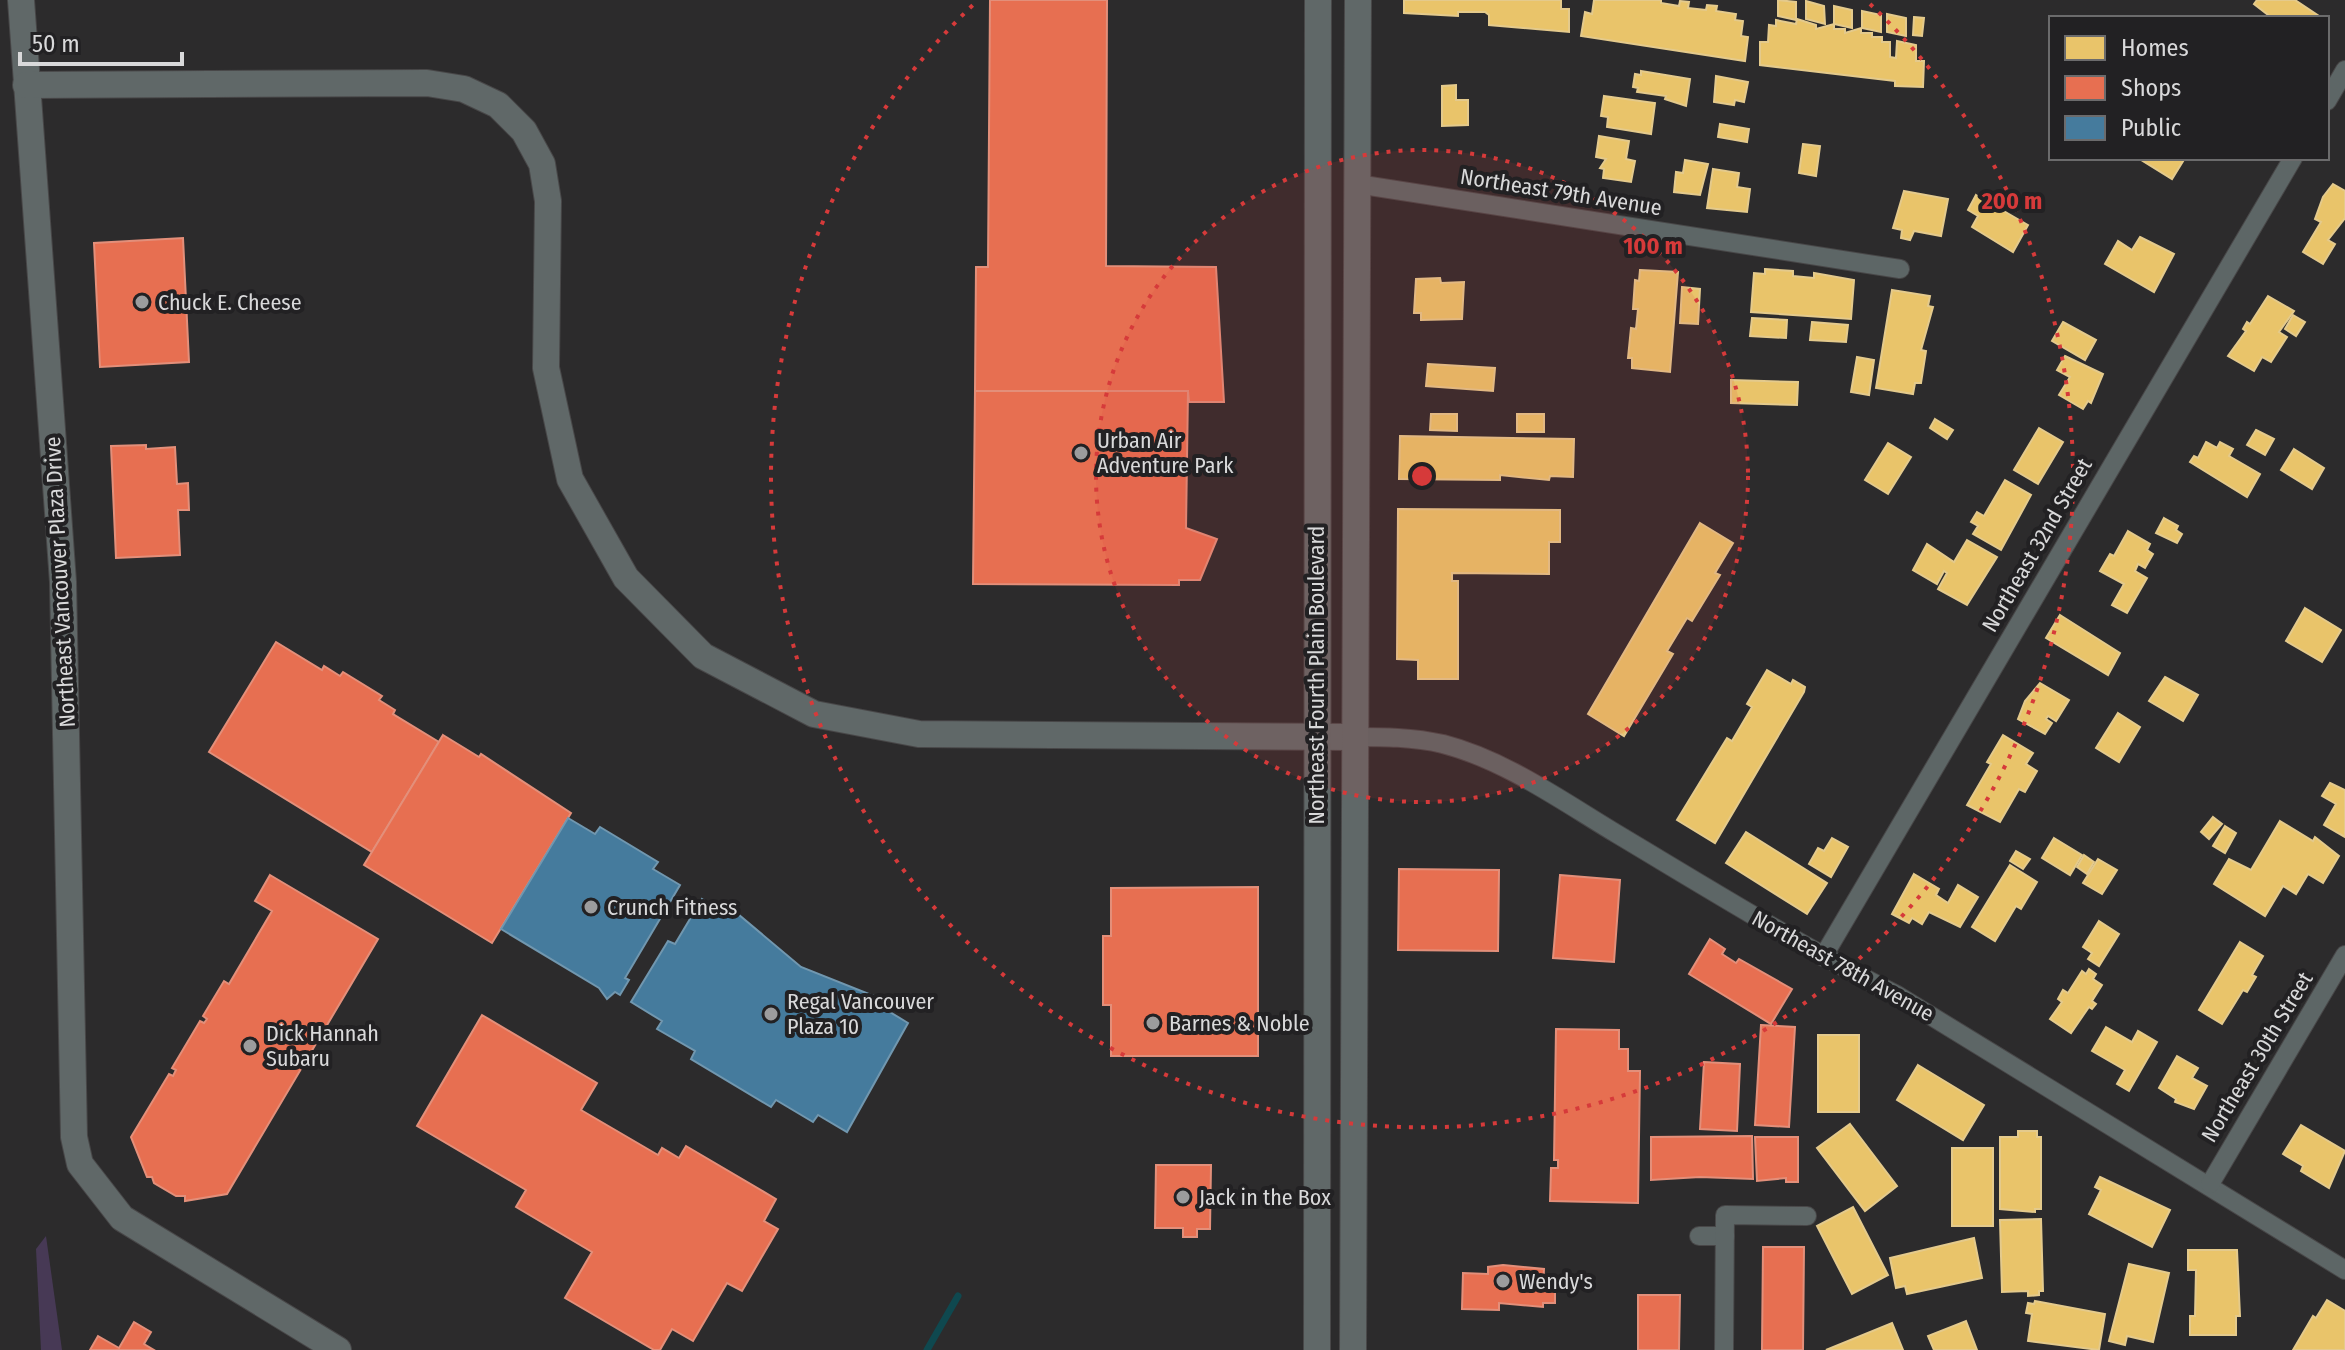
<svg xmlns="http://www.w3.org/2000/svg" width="2345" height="1350" font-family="'Fira Sans Condensed',sans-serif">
<rect width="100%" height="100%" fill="#2c2b2c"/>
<path fill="#473955" d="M46,1236L62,1350H41L36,1249Z"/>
<g fill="#e9c46a" stroke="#e4ca8c" stroke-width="2">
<path d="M1404,0H1561V9H1569V32L1489,25V15L1485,12H1458V16L1404,13Z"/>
<path d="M1594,0H1661V3L1679,6L1680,1L1689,2L1688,8L1706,10L1707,5L1717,6L1716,11L1736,14L1735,20L1743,21L1741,36L1748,37L1745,61L1581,36L1585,12L1592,14Z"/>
<path d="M1778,0L1796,2V20L1778,16Z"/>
<path d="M2257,0H2295L2322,18H2272L2254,4Z"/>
<path d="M1806,1L1824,6L1825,24L1806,19Z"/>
<path d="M1834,6L1852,10V28L1834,24Z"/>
<path d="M1862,11L1881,15V32L1862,28Z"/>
<path d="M1887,14L1906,18V36L1887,32Z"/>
<path d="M1914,17L1924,18L1922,36L1913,35Z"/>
<path d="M1797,19L1816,25V29L1834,24V29H1845V33L1861,28V33H1872V37H1882V42H1890V57L1896,58L1897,41L1916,45V61H1924L1923,87L1895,86V81L1760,65V42H1768L1769,25L1776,26V20L1796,24Z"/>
<path d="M1641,71L1690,79L1686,106L1665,99L1666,96L1637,92L1638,88L1633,87L1635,74L1641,75Z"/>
<path d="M1716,76L1748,82L1744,102L1735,100L1734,105L1714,102Z"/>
<path d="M1456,85V100H1468V125L1442,126V86Z"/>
<path d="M1604,96L1655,103L1651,134L1607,127L1608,117L1601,116Z"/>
<path d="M1720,124L1749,129L1747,142L1718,137Z"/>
<path d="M1599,136L1629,141L1626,159L1635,161L1631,182L1603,178L1604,169L1600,168L1606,159L1596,157Z"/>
<path d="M1803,144L1820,146L1816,176L1799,173Z"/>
<path d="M2138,158H2185L2172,179Z"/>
<path d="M1685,160L1708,164L1700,195L1674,192L1676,172L1683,173Z"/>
<path d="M1713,169L1739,173L1737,187L1750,189L1747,212L1707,208Z"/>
<path d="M2333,184L2345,191V218L2328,240L2335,244L2323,264L2303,252L2321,222L2315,219L2323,197Z"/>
<path d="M1904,191L1948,199L1941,236L1914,231L1910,240L1901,238L1902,230L1893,228Z"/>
<path d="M1976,195L2028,225L2013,252L1972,227L1978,216L1968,210Z"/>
<path d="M2140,237L2174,254L2154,292L2105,264L2118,241L2132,250Z"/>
<path d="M1765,269L1793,271V276L1814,278V273L1854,280L1851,319L1751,312L1754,273L1765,274Z"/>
<path d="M1640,270L1678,272L1670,372L1632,368V358H1628L1631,328L1636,329L1638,309H1633L1635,280L1639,281Z"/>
<path d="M1440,278L1441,283L1464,282L1462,319L1421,320V313H1414L1416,279Z"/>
<path d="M1682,287L1700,289L1698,324L1680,323Z"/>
<path d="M1892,290L1930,296L1928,306L1933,307L1921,350L1926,351L1921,383H1915L1913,394L1876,388Z"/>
<path d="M2268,296L2294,311L2279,332L2287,337L2271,362L2262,357L2254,371L2228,356L2246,331L2243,329L2247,322L2250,324Z"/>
<path d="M2293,315L2305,322L2296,336L2285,329Z"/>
<path d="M1752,318L1787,320L1786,338L1750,336Z"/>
<path d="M1812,322L1848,325L1846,342L1810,340Z"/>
<path d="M2063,322L2096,340L2085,360L2052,341Z"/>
<path d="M2065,356L2103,374L2091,403L2088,401L2083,409L2059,395L2070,377L2057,370Z"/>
<path d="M1857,357L1874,360L1869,395L1851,392Z"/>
<path d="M1428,364L1495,368L1493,391L1426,386Z"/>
<path d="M1731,380L1798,382L1797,405L1731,403Z"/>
<path d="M1431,414H1457V431L1430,430Z"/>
<rect x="1517" y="414" width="27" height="18"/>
<path d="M1935,419L1953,430L1947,439L1930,428Z"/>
<path d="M2039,428L2063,442L2038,484L2014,470Z"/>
<path d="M2256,430L2274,439L2265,455L2247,445Z"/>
<path d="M1400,436L1574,439L1573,477L1550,476L1549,480L1500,475V480L1399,479Z"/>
<path d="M2206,442L2217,448L2220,442L2233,449L2229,456L2260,474L2247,497L2190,462L2194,456L2198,458Z"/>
<path d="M1888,443L1911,457L1888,494L1865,480Z"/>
<path d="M2294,449L2324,468L2312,489L2281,470Z"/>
<path d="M2005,480L2031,495L2001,550L1973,534L1978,526L1971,522L1977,512L1984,516Z"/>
<path d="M1398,509L1560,510V542H1549V574L1452,573V581H1458V679H1418V660L1397,659Z"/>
<path d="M2164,518L2178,526L2176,530L2182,534L2177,543L2156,533Z"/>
<path d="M1700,523L1733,543L1715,573L1720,575L1692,621L1687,618L1667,651L1673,654L1624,736L1588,714Z"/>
<path d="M2128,531L2150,544L2147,550L2153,554L2145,568L2138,564L2135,571L2147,578L2127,613L2112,605L2124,584L2100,571L2110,554L2114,556Z"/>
<path d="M1967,540L1997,557L1967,605L1938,589L1947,573L1944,571L1937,584L1913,570L1927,544L1954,562Z"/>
<path d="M2305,608L2341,630L2322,662L2286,641Z"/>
<path d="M2060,615L2120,653L2108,675L2046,638Z"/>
<path d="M1767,670L1791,684L1793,680L1805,687L1804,692L1715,843L1677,820L1727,738L1732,741L1752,707L1747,704Z"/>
<path d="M2165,677L2198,695L2183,721L2149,701Z"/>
<path d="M2040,683L2069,700L2056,721L2048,716L2046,719L2052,723L2045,734L2018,719L2025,701Z"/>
<path d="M2118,713L2140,727L2119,762L2096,748Z"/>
<path d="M2003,735L2033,753L2026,764L2037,771L2025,792L2019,789L2000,822L1967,805L1991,764L1987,762Z"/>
<path d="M2330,783L2345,790V837L2324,825L2336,804L2322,796Z"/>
<path d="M2213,817L2222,824L2209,839L2201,832Z"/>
<path d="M2280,821L2313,841L2315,837L2339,856L2323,883L2308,874L2296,894L2283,886L2265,916L2214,884L2229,859L2251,870Z"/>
<path d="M2225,826L2236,833L2225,853L2213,846Z"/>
<path d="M1746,832L1827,883L1807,914L1726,863Z"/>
<path d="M1832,838L1848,847L1831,877L1809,864L1818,848L1824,851Z"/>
<path d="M2054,838L2082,855L2070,875L2042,858Z"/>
<path d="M2016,851L2030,859L2023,869L2010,861Z"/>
<path d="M2084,855L2094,862L2087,874L2077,867Z"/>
<path d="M2098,859L2117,870L2102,894L2083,883Z"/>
<path d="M2010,865L2037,882L2021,909L2016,906L1995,941L1972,927Z"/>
<path d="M1914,874L1939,889L1936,895L1948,903L1958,885L1978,897L1960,927L1929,912L1922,924L1912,918L1909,923L1892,914Z"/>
<path d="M2099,921L2119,934L2099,966L2088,959L2092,953L2083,947Z"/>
<path d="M2240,942L2263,956L2252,975L2256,977L2247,992L2243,990L2222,1024L2199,1010Z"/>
<path d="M2089,969L2096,974L2093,979L2102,985L2092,1001L2096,1004L2092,1009L2089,1007L2071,1033L2050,1019L2062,1002L2058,999L2063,990L2068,993L2082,971L2086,974Z"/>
<path d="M2106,1027L2132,1042L2138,1031L2157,1042L2129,1091L2117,1084L2125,1070L2092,1051Z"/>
<rect x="1818" y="1035" width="41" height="77"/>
<path d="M2177,1056L2198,1068L2192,1078L2207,1086L2194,1109L2175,1102L2176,1099L2159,1088Z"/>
<path d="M1918,1065L1984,1105L1963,1140L1897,1100Z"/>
<path d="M1850,1124L1897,1186L1865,1211L1817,1148Z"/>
<path d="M2301,1125L2345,1151L2329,1188L2301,1171L2303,1166L2283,1154Z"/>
<path d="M2018,1131H2037V1137H2041V1209H2035V1212L2000,1209V1137H2018Z"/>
<rect x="1952" y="1148" width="41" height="78"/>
<path d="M2100,1177L2170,1210L2152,1247L2089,1214L2101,1190L2095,1187Z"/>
<path d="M1853,1207L1888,1275L1852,1294L1817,1226Z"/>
<path d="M2041,1219L2043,1291H2039V1295L2028,1296V1291L2002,1292L2000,1220Z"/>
<path d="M1974,1238L1982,1278L1907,1294L1905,1286L1896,1288L1890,1258Z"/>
<path d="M2188,1250H2237L2240,1316H2236V1335H2190V1316H2195L2196,1270H2188Z"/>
<path d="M2129,1264L2169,1273L2153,1342L2127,1336L2125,1345L2109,1341Z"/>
<path d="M2327,1300L2345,1311V1350H2293L2313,1316L2316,1318Z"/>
<path d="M2035,1301L2105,1314L2099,1350L2028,1341L2032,1314L2026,1313L2028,1303L2034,1304Z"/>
<path d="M1966,1321L1977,1350H1934L1928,1336Z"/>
<path d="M1892,1323L1903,1350H1826Z"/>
</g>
<g fill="#e76f51" stroke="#e38f7a" stroke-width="2">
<path d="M990,0H1107L1106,266L1216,267L1224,402H1189L1188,391H975L976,267H988Z"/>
<path d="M183,238L189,362L100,367L94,243Z"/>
<path d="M975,391H1188L1186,528L1217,539L1200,580H1179V585L973,584Z"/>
<path d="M146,445V449L175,447L177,484L188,483L189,510H178L180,555L116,558L111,446Z"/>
<path d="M276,642L322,670L324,666L340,676L343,672L382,696L379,700L395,710L393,714L439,742L372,852L209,752Z"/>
<path d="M443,735L479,757L481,754L571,813L492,943L364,865Z"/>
<path d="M1399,869L1499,870L1498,951L1398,950Z"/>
<path d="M270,875L378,939L227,1194L185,1201V1196H176L154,1183L152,1177H147L131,1137L169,1074L173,1076L176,1070L172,1068L200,1021L204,1023L207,1019L203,1016L224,981L229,984L272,911L255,901Z"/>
<path d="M1560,875L1620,880L1614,962L1553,958Z"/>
<path d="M1258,887V1056H1111V1005H1103V936H1111V888Z"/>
<path d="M1710,939L1725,949L1722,954L1736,963L1739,959L1792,989L1771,1024L1689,974Z"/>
<path d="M482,1015L597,1083L581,1110L658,1155L662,1148L679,1158L686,1146L776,1199L764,1221L778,1229L742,1291L727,1283L693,1341L672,1329L660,1350H654L565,1298L592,1252L516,1207L526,1190L417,1126Z"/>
<path d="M1761,1025L1795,1027L1789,1127L1755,1125Z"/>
<path d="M1556,1029L1619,1030V1049H1628V1071H1640L1638,1203L1550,1201L1551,1168H1558V1160H1554Z"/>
<path d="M1704,1062L1740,1064L1737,1131L1700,1129Z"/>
<path d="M1752,1136L1753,1179L1700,1177L1651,1180V1137Z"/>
<path d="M1755,1137H1798V1182H1786V1178L1757,1181Z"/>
<path d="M1156,1165H1211L1210,1229H1197V1237H1183V1228H1155Z"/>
<path d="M1763,1247H1804L1803,1350H1762Z"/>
<path d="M1503,1265L1544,1269L1543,1288L1555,1289V1303H1543V1307L1499,1303V1310L1462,1309L1463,1273L1488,1274V1267Z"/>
<path d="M1638,1295H1680L1679,1350H1638Z"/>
<path d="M134,1322L151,1332L144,1344L154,1350H90L98,1336L119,1348Z"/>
</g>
<g fill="#457b9d" stroke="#7197af" stroke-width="2">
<path d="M568,818L595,834L600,827L658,862L653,869L680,885L625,978L629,980L620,995L615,992L607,999L599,988L501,929Z"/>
<path d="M702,899L728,915L732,909L801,967L884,1000L880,1006L908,1023L847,1132L818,1115L813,1122L776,1100L771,1107L691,1059L695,1051L657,1029L662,1021L631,1002L668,941L675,944Z"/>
</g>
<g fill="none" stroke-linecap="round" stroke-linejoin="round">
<path stroke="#0f484f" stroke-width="7" d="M927,1350L958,1296"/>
<g stroke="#484748" stroke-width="20">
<g id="street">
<path d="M2327,101L2345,70"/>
<path d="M1357,184L1900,269"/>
<path d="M1352,737C1383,737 1413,737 1443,744C1505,760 1562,801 1617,834C1709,889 1801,946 1897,995L2345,1270"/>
<path d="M1823,957L2293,158"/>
<path d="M2210,1184L2345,955"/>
<path d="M1699,1236H1725"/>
<path d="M1724,1350L1725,1215L1807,1216"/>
</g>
</g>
<g stroke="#484748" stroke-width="28">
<g id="secondary">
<path d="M21,0L63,582L74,1137L80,1164L122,1218L338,1350"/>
<path d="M26,85L427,83L464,89L498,105L524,131L542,164L548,201L546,368L570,479L626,578L703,656L814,714L919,734L1352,737"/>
<path d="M1317,1350L1318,0"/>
<path d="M1353,1350L1358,0"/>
</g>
</g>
<use href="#street" stroke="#5d6666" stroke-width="18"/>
<use href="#secondary" stroke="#606868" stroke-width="26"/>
</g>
<circle cx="1422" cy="476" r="326" fill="#d63a3a" fill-opacity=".12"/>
<g fill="none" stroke="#d63a3a" stroke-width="4" stroke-dasharray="4 8">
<circle cx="1422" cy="476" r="326"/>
<path d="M1870 4A651 651 0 1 1 974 4"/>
</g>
<g fill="#9c9c9d" stroke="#222123" stroke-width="3">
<circle cx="142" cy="302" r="8"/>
<circle cx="1081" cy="453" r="8"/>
<circle cx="591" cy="907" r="8"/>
<circle cx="771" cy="1014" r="8"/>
<circle cx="1153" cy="1023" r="8"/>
<circle cx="250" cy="1046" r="8"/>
<circle cx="1183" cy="1197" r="8"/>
<circle cx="1503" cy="1281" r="8"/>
</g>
<g text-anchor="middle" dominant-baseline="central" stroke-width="8" stroke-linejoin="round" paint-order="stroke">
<g font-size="22" fill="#d9d9da" stroke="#222123">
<text transform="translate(1561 192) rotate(9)">Northeast 79th Avenue</text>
<text transform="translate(2037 545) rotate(-60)">Northeast 32nd Street</text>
<text transform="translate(60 582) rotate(-93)">Northeast Vancouver Plaza Drive</text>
<text transform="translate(1316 675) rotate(-90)">Northeast Fourth Plain Boulevard</text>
<text transform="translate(1843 966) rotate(29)">Northeast 78th Avenue</text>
<text transform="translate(2257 1057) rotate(-59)">Northeast 30th Street</text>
</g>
<g font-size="22" fill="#d9d9da" stroke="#222123" text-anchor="start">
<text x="158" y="302">Chuck E. Cheese</text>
<text x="1097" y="440">Urban Air<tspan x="1097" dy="25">Adventure Park</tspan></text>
<text x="607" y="907">Crunch Fitness</text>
<text x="787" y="1001">Regal Vancouver<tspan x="787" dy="25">Plaza 10</tspan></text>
<text x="1169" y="1023">Barnes &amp; Noble</text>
<text x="266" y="1033">Dick Hannah<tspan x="266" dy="25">Subaru</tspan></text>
<text x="1199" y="1197">Jack in the Box</text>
<text x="1519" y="1281">Wendy's</text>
</g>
</g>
<circle cx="1422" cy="476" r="12" fill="#d63a3a" stroke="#222123" stroke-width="4"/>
<g font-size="24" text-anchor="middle" font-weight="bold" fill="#d63a3a" stroke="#222123" stroke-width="8" stroke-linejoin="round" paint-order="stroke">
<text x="2012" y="209">200 m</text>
<text x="1653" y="254">100 m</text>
</g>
<rect x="2049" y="16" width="280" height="144" fill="#222123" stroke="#6b6b6c" stroke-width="2"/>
<rect x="2065" y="36" width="40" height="24" fill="#e9c46a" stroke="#6b6b6c" stroke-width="2"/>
<text x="2121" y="56" font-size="24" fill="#d9d9da">Homes</text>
<rect x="2065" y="76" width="40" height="24" fill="#e76f51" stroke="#6b6b6c" stroke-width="2"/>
<text x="2121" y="96" font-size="24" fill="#d9d9da">Shops</text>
<rect x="2065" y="116" width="40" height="24" fill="#457b9d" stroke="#6b6b6c" stroke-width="2"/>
<text x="2121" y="136" font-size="24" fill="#d9d9da">Public</text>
<path d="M20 52v12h162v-12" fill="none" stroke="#d9d9da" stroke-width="4"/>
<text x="32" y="52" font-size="24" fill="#d9d9da" stroke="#222123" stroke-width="6" paint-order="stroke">50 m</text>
</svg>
